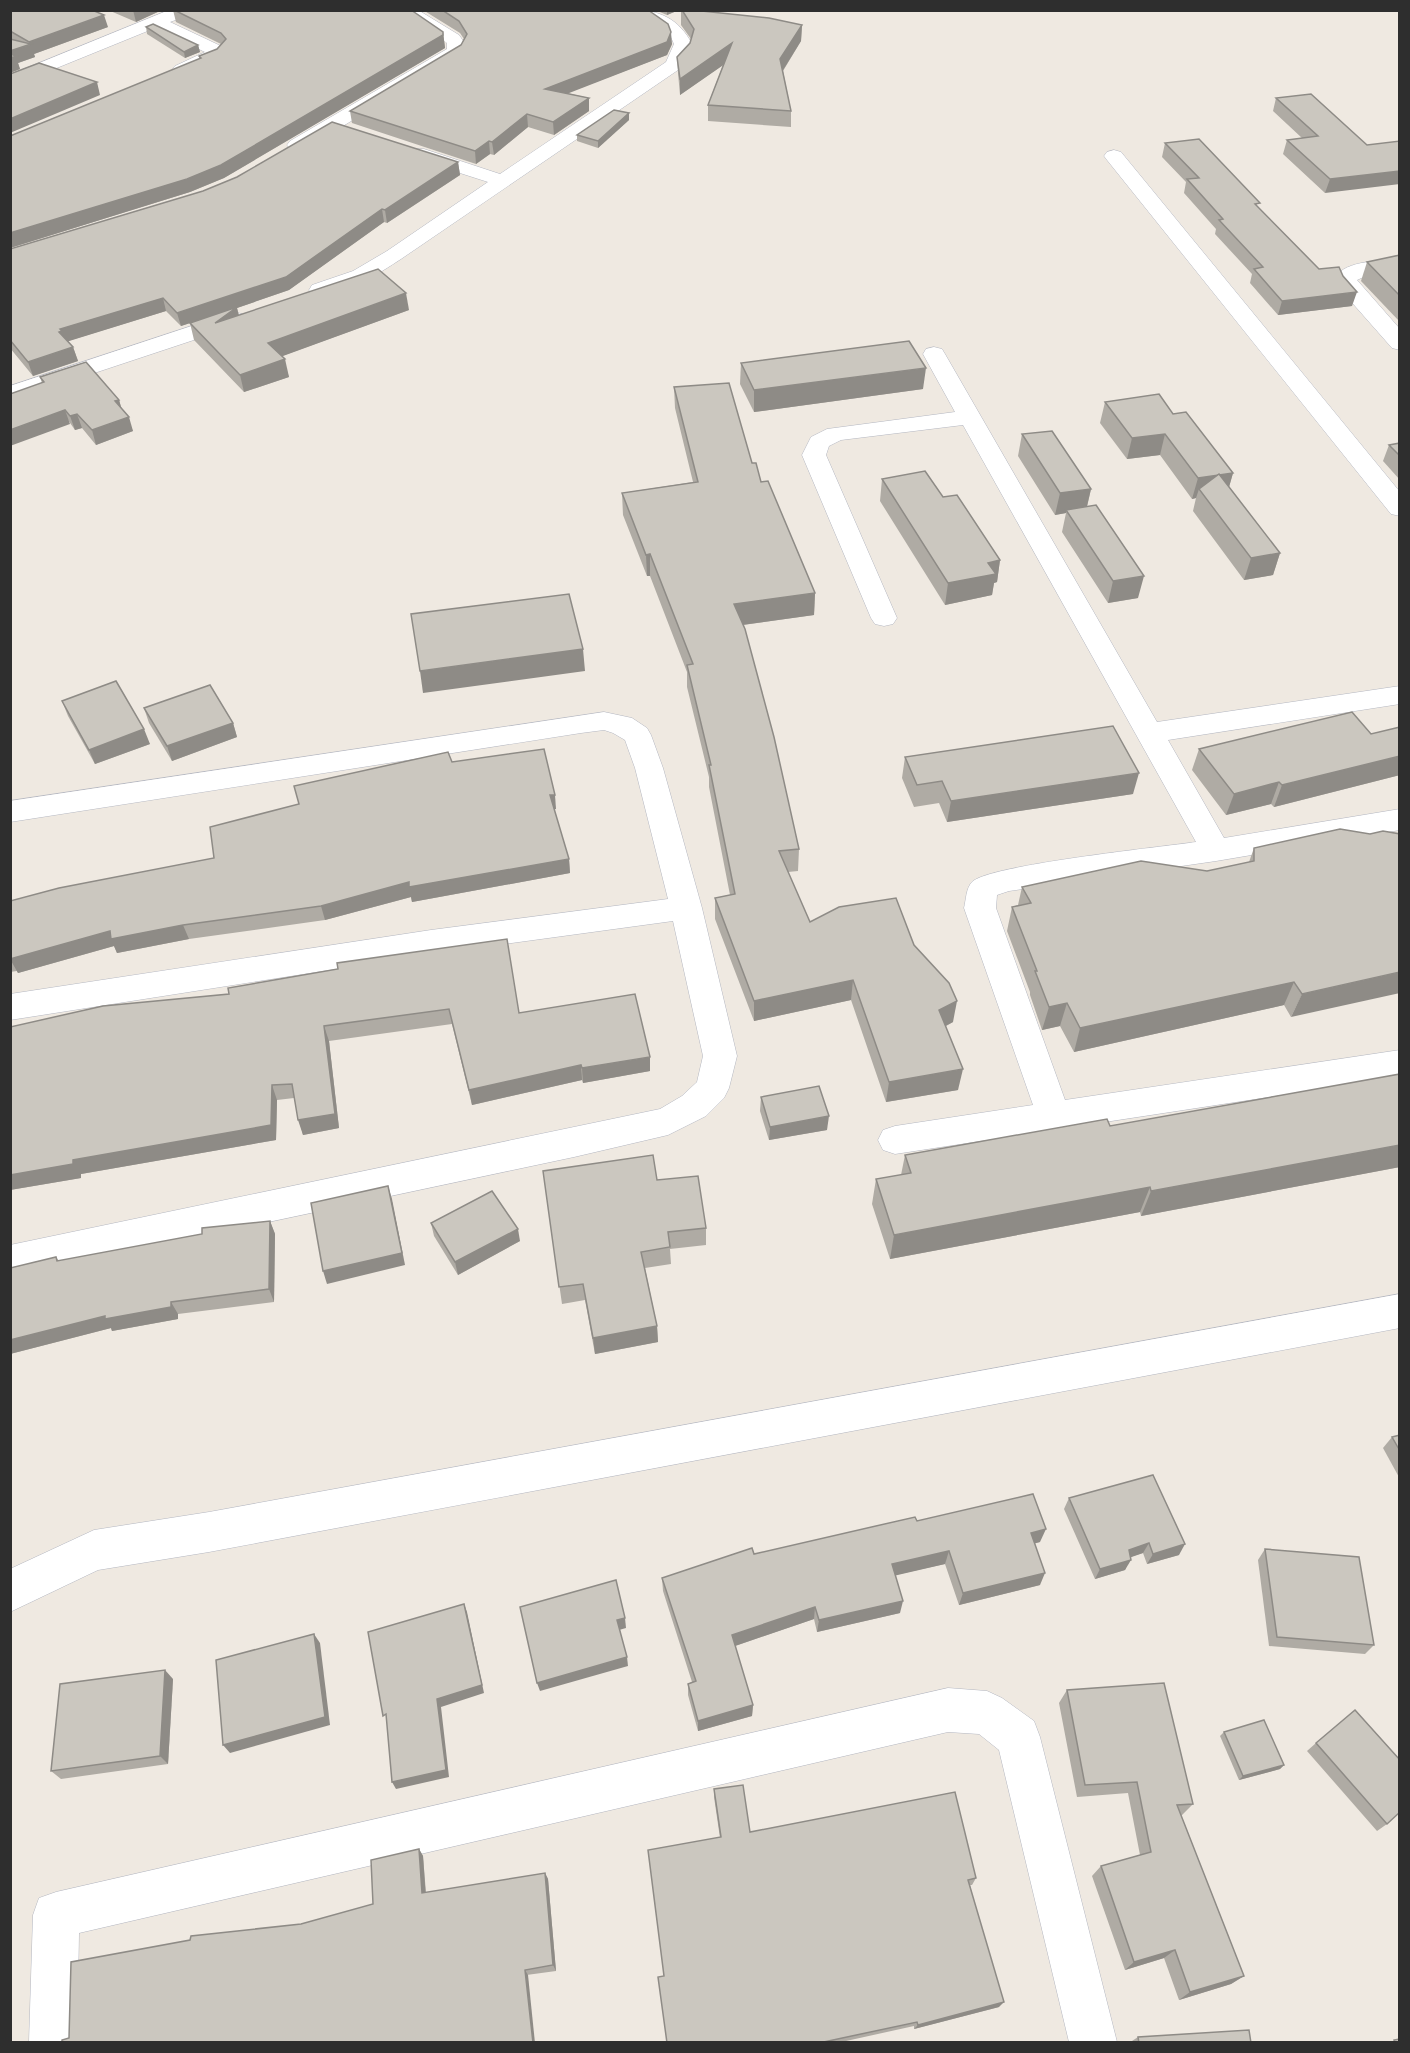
<svg xmlns="http://www.w3.org/2000/svg" width="1410" height="2053" font-family="Cabin,sans-serif">
<rect width="100%" height="100%" fill="#efe9e1"/>
<g fill="none" stroke-linecap="round" stroke-linejoin="round">
<g stroke="#b4b7c1" stroke-width="1">
<g id="minor">
<path d="M169,10H181L184,14L181,18L170,22L223,47L226,51L223,55L187,74H175L172,70L175,66L205,52L155,28L10,87V75Z"/>
<path d="M397,10H418L459,35L466,45L461,56L304,149H290L287,145L290,141L447,49V43Z"/>
<path d="M633,10C660,10 679,19 692,44L688,57L678,70L401,259C381,272 337,301 312,295L309,290L312,285L353,271L387,251L488,182L410,157L407,153L410,149H424L500,174L666,62L674,44L670,35Z"/>
<path d="M1114,150L1121,152L1400,492V516L1391,514L1107,160L1104,156L1107,152Z"/>
<path d="M1400,259V271L1368,275L1357,280L1400,329V350L1392,348L1340,289L1335,277C1347,260 1381,261 1400,259Z"/>
<path d="M234,312L242,314L245,319L242,324L10,401V386Z"/>
<path d="M934,347L942,349L945,354L1157,722L1400,686V704L1168,740L1224,838L1400,809V830L1216,861L1009,891L997,895L996,908L1065,1100L1400,1050V1077L895,1154L883,1150L878,1140L883,1130L895,1126L1033,1105L964,908C966,900 966,888 972,882C988,865 1162,847 1196,842L963,425L841,440L829,446L826,455L897,618L893,624L884,626L875,624L871,618L802,455L811,437L827,429L955,412L923,354L926,349Z"/>
<path d="M604,712L632,718L647,728L651,735L663,768L702,908L737,1056L729,1088L724,1098L706,1116L668,1135L574,1157L10,1277V1245L660,1109L682,1096L697,1082L703,1056L673,921L431,954L10,1020V994L431,930L668,899L635,768L625,740L613,733L604,730L581,733L10,822V801Z"/>
<path d="M1400,1294V1328L209,1552L98,1570L10,1612V1569L94,1530L209,1512Z"/>
<path d="M948,1688L987,1691L1002,1698L1034,1721L1040,1737L1117,2042H1069L999,1750L979,1734L948,1732L79,1933L77,2042H29L33,1915L39,1898L56,1892Z"/>
</g>
</g>
<use href="#minor" fill="#fff" fill-rule="evenodd"/>
</g>
<g fill="#afaba4">
<path d="M10,10L108,27L34,54L35,57L18,63L20,69L10,73Z"/>
<path d="M108,10H162L136,22Z"/>
<path d="M173,10L443,32L445,48L224,178L190,192L10,248V136L199,59V56L217,49L221,44L176,22Z"/>
<path d="M423,10H648L672,44L667,55L567,93L589,98V111L554,135L528,127L494,155L490,154L476,164L352,123L350,111L461,45L464,39L460,33Z"/>
<path d="M655,10H679L667,15Z"/>
<path d="M681,10H692L802,25L801,41L783,71L791,111V127L708,121V105L723,65L680,95L678,73L677,57L690,43L691,39L681,25Z"/>
<path d="M146,27L198,45L200,52L185,58L147,34Z"/>
<path d="M1276,98L1367,145L1325,193L1283,154L1287,140L1302,138L1273,111Z"/>
<path d="M629,113V120L598,148L577,141V135Z"/>
<path d="M1165,143L1259,208L1319,269L1352,306L1278,315L1250,283L1252,274L1215,234L1216,229L1184,193L1186,182L1162,157Z"/>
<path d="M458,162L460,175L387,223L384,222L289,290L237,308L239,315L409,310L282,356L289,377L244,392L194,340L190,323L181,326L166,311L68,341L73,347L78,361L33,376L10,348V249Z"/>
<path d="M1400,255V322L1361,281L1367,262Z"/>
<path d="M741,363L923,389L754,412L740,384Z"/>
<path d="M40,377L119,400L122,410L133,431L96,445L82,428L75,430L42,383Z"/>
<path d="M674,387L752,463L815,593L814,615L743,625L799,849L798,871L788,872L810,922L914,945L953,1022L946,1026L958,1090L886,1102L851,1000L754,1021L715,919V898L730,895L709,787V777L687,687V672L650,576H647L623,515L622,493L693,482L675,408Z"/>
<path d="M1105,402L1173,414L1233,473L1229,487L1280,553L1273,575L1244,580L1193,511L1196,498L1192,499L1160,455L1127,459L1100,423Z"/>
<path d="M1022,434L1091,489L1087,507L1138,598L1108,603L1062,532L1066,513L1055,515L1018,456Z"/>
<path d="M1400,443V480L1383,461L1389,445Z"/>
<path d="M882,479L943,497L1000,560L997,582L994,583L992,595L945,605L880,501Z"/>
<path d="M62,701L150,744L95,764L68,716Z"/>
<path d="M144,708L233,723L237,737L172,761L149,723Z"/>
<path d="M1400,727V775L1274,807L1271,804L1226,815L1192,770L1199,749L1371,734Z"/>
<path d="M905,757L1133,794L947,822L939,803L914,807L902,778Z"/>
<path d="M452,762L556,809H554L569,859L570,873L412,902L411,897L325,920L189,939L117,953L114,946L18,973L17,971L10,972V901L214,858L299,804Z"/>
<path d="M1383,831L1291,1017L1284,1005L1074,1052L1060,1026L1042,1030L1030,995V992L1007,931L1012,907L1018,905L1022,887L1207,871L1249,862L1254,848L1370,834Z"/>
<path d="M229,994L519,1013L650,1071L583,1083L582,1080L472,1105L452,1024L329,1041L339,1128L303,1135L294,1098L277,1100L276,1140L81,1174V1178L10,1190V1027Z"/>
<path d="M1400,1074V1167L1141,1216L1140,1212L890,1259L872,1204L876,1179L901,1175L905,1155L1110,1126Z"/>
<path d="M761,1097L827,1130L769,1140L760,1111Z"/>
<path d="M543,1171L657,1180L706,1228V1245L670,1249L671,1264L645,1268L657,1326L658,1342L595,1354L585,1300L562,1304Z"/>
<path d="M270,1221L275,1234L274,1302L178,1314V1319L112,1331L111,1328L10,1354V1268L56,1257L59,1261Z"/>
<path d="M431,1223L520,1241L458,1275L434,1236Z"/>
<path d="M1400,1435V1479L1383,1448L1392,1437Z"/>
<path d="M1069,1498L1179,1555L1147,1564L1143,1553L1130,1557L1125,1570L1095,1579L1064,1509Z"/>
<path d="M917,1521L1040,1542L1035,1543L1040,1585L959,1605L945,1564L895,1575L900,1613L817,1632L814,1619L735,1646L753,1705L752,1716L698,1731L688,1695V1684L692,1682L663,1591L662,1578L754,1554Z"/>
<path d="M1265,1549L1374,1645L1365,1654L1269,1646L1258,1560Z"/>
<path d="M173,1679L168,1764L61,1779L51,1771Z"/>
<path d="M1067,1690L1193,1804L1182,1815H1181L1244,1976L1231,1984L1179,2000L1164,1958L1125,1970L1092,1876L1101,1866L1140,1855L1128,1793L1077,1797L1059,1703Z"/>
<path d="M1224,1732L1284,1765L1280,1769L1239,1780L1220,1736Z"/>
<path d="M1316,1743L1387,1824L1377,1831L1307,1751Z"/>
<path d="M714,1789L750,1832L976,1878L972,1885H970L999,2007L914,2029V2026L837,2043H667L664,1976L720,1838L714,1797Z"/>
<path d="M419,1849L423,1856L426,1893L545,1873L548,1879L556,1971L69,2038L373,1904Z"/>
<path d="M1138,2037L1251,2043H1129Z"/>
</g>
<g fill="#8e8b86">
<path d="M133,10H162L136,22Z"/>
<path d="M667,10H679L667,15Z"/>
<path d="M104,15L108,27L34,54L35,57L18,63L20,69L10,73V51L30,45L29,42Z"/>
<path d="M802,25L801,41L780,75V59Z"/>
<path d="M443,32L445,48L224,178L190,192L10,248V233Z"/>
<path d="M671,32L672,44L667,55L546,102L545,89Z"/>
<path d="M732,43V59L680,95V79Z"/>
<path d="M198,45L200,52L185,58L184,52Z"/>
<path d="M97,82L100,95L10,133V119Z"/>
<path d="M589,98V111L554,135L553,122Z"/>
<path d="M629,113V120L598,148V141Z"/>
<path d="M527,114L528,127L494,155L492,142Z"/>
<path d="M489,141L490,154L476,164L475,151Z"/>
<path d="M458,162L460,175L387,223L385,210Z"/>
<path d="M1400,171V184L1325,193L1330,179Z"/>
<path d="M382,209L384,222L289,290L237,308L241,325L215,323L236,308L181,326L177,313Z"/>
<path d="M1357,292L1352,306L1278,315L1282,301Z"/>
<path d="M406,293L409,310L272,360L268,343Z"/>
<path d="M163,298L166,311L66,342L59,332L60,329Z"/>
<path d="M73,347L78,361L33,376L28,362Z"/>
<path d="M285,359L289,377L244,392L240,375Z"/>
<path d="M926,368L923,389L754,412V390Z"/>
<path d="M119,400L123,414L115,401Z"/>
<path d="M65,410L70,424L10,446V430Z"/>
<path d="M77,414L82,428L75,430L70,416Z"/>
<path d="M129,417L133,431L96,445L92,430Z"/>
<path d="M1165,434L1160,455L1127,459L1132,438Z"/>
<path d="M1233,473L1227,494L1199,489L1196,498L1192,499L1198,478Z"/>
<path d="M1091,489L1086,510H1066V513L1055,515L1060,493Z"/>
<path d="M1280,553L1273,575L1244,580L1251,558Z"/>
<path d="M650,554V576H647L646,555Z"/>
<path d="M1000,560L997,582L994,583L992,595L945,605L948,583L988,563Z"/>
<path d="M1144,576L1138,598L1108,603L1113,581Z"/>
<path d="M815,593L814,615L734,626V604Z"/>
<path d="M583,649L585,671L423,693L420,671Z"/>
<path d="M233,723L237,737L172,761L167,746Z"/>
<path d="M144,729L150,744L95,764L89,750Z"/>
<path d="M1400,756V775L1274,807L1282,785Z"/>
<path d="M1139,773L1133,794L947,822L951,801Z"/>
<path d="M1279,782L1271,804L1226,815L1234,794Z"/>
<path d="M550,795H555L556,809L551,810Z"/>
<path d="M569,859L570,873L412,902L411,897L325,920L321,906L409,882Z"/>
<path d="M183,925L189,939L117,953L114,946L18,973L10,959L110,931Z"/>
<path d="M1400,972V993L1291,1017L1302,994Z"/>
<path d="M853,980L851,1000L754,1021V1001Z"/>
<path d="M1294,982L1284,1005L1074,1052L1080,1028Z"/>
<path d="M957,1001L953,1022L936,1031L939,1010Z"/>
<path d="M1067,1003L1060,1026L1042,1030L1049,1007Z"/>
<path d="M324,1026L329,1041L339,1128L303,1135L298,1120Z"/>
<path d="M650,1057V1071L583,1083L582,1068Z"/>
<path d="M581,1065L582,1080L472,1105L469,1090Z"/>
<path d="M963,1069L958,1090L886,1102L889,1082Z"/>
<path d="M272,1085L277,1100L276,1140L81,1174V1178L10,1190V1175L73,1160Z"/>
<path d="M829,1116L827,1130L769,1140L770,1127Z"/>
<path d="M1400,1145V1167L1141,1216L1151,1191Z"/>
<path d="M388,1186L392,1199L405,1265L327,1284L323,1271Z"/>
<path d="M1150,1187L1140,1212L890,1259L894,1235Z"/>
<path d="M270,1221L275,1234L274,1302L269,1289Z"/>
<path d="M518,1229L520,1241L458,1275L455,1262Z"/>
<path d="M171,1302L178,1314V1319L112,1331L111,1328L10,1354V1340L105,1316Z"/>
<path d="M657,1326L658,1342L595,1354L593,1338Z"/>
<path d="M1046,1529L1040,1542L1025,1546L1031,1533Z"/>
<path d="M1149,1543L1143,1553L1123,1560L1129,1550Z"/>
<path d="M1185,1544L1179,1555L1147,1564L1153,1554Z"/>
<path d="M949,1551L945,1564L889,1577L892,1564Z"/>
<path d="M1131,1560L1125,1570L1095,1579L1100,1569Z"/>
<path d="M1045,1573L1040,1585L959,1605L963,1593Z"/>
<path d="M903,1601L900,1613L817,1632L819,1620Z"/>
<path d="M464,1604L467,1612L484,1693L441,1707L449,1777L396,1789L392,1782L437,1699Z"/>
<path d="M815,1607L814,1619L732,1647V1635Z"/>
<path d="M625,1618L626,1628L619,1630L617,1620Z"/>
<path d="M314,1634L320,1643L330,1725L230,1753L223,1745Z"/>
<path d="M627,1657L628,1666L540,1691L537,1683Z"/>
<path d="M165,1670L173,1679L168,1764L160,1756Z"/>
<path d="M753,1705L752,1716L698,1731V1721Z"/>
<path d="M1284,1765L1280,1769L1239,1780L1243,1776Z"/>
<path d="M419,1849L423,1856L426,1899L422,1893Z"/>
<path d="M545,1873L548,1879L556,1971L553,1965Z"/>
<path d="M1175,1950L1164,1958L1125,1970L1134,1962Z"/>
<path d="M525,1970L528,1975L535,2043H533Z"/>
<path d="M1244,1976L1231,1984L1179,2000L1190,1992Z"/>
<path d="M1004,2002L999,2007L914,2029L918,2025Z"/>
</g>
<g fill="#cbc7bf" stroke="#8e8b86" stroke-width="1.5">
<path d="M10,10H92L104,15L29,42L10,31Z"/>
<path d="M174,10H411L443,32V35L221,165L187,179L10,233V136L201,58L199,56L217,49L226,39L221,33Z"/>
<path d="M442,10H648L668,24L671,32L667,42L545,89L589,98L553,122L527,114L492,142L489,141L475,151L350,111L461,45L467,34L459,21Z"/>
<path d="M682,10H692L769,18L802,25L780,59L791,111L708,105L732,43L680,79L677,57L690,43L694,29Z"/>
<path d="M153,24L198,45L184,52L146,27Z"/>
<path d="M10,39L31,44L10,51Z"/>
<path d="M10,54L16,56L10,58Z"/>
<path d="M39,63L97,82L10,119V74Z"/>
<path d="M1311,94L1367,145L1400,141V171L1330,179L1287,140L1318,136L1276,98Z"/>
<path d="M614,110L629,113L598,141L577,135Z"/>
<path d="M332,122L458,162L385,210L382,209L286,277L177,313L163,298L60,329L62,331L59,332L73,347L28,362L10,340V249L203,191L237,177Z"/>
<path d="M1199,139L1260,203L1255,204L1319,269L1339,267L1343,276L1357,292L1282,301L1254,269L1263,267L1219,220L1223,219L1187,179L1199,178L1165,143Z"/>
<path d="M1400,255V296L1367,262Z"/>
<path d="M378,269L406,293L268,343L285,359L240,375L190,323L237,307L215,323Z"/>
<path d="M909,341L926,368L754,390L741,363Z"/>
<path d="M86,362L119,400L115,401L129,417L92,430L77,414L70,416L65,410L10,430V394L44,382L40,377Z"/>
<path d="M729,383L752,463H756L761,482L768,481L815,593L734,604L745,629L774,737L799,849L779,851L810,922L839,907L896,898L914,945L949,983L957,1001L939,1010L963,1069L889,1082L853,980L754,1001L715,898L735,894L709,765H711L687,665L693,664L650,554L646,555L622,493L698,482L674,387Z"/>
<path d="M1159,394L1173,414L1186,412L1233,473L1198,478L1165,434L1132,438L1105,402Z"/>
<path d="M1052,431L1091,489L1060,493L1022,434Z"/>
<path d="M1400,443V456L1389,445Z"/>
<path d="M925,471L943,497L957,495L1000,560L988,563L996,574L948,583L882,479Z"/>
<path d="M1219,474L1280,553L1251,558L1199,489Z"/>
<path d="M1096,505L1144,576L1113,581L1066,510Z"/>
<path d="M569,594L583,649L420,671L411,614Z"/>
<path d="M116,681L144,729L89,750L62,701Z"/>
<path d="M210,685L233,723L167,746L144,708Z"/>
<path d="M1352,712L1371,734L1400,727V756L1282,785L1279,782L1234,794L1199,749Z"/>
<path d="M1113,726L1139,773L951,801L942,781L917,785L905,757Z"/>
<path d="M544,749L555,795H550L569,859L409,887V882L321,906L183,925L111,939L110,931L10,959V901L59,888L214,858L210,827L299,804L294,786L448,752L452,762Z"/>
<path d="M1340,829L1370,834L1383,831L1400,834V972L1302,994L1294,982L1080,1028L1067,1003L1049,1007L1035,971H1037L1012,907L1031,903L1022,887L1141,861L1207,871L1254,861V848Z"/>
<path d="M507,939L519,1013L635,994L650,1057L582,1068L581,1065L469,1090L449,1009L324,1026L335,1114L298,1120L292,1084L272,1085L271,1125L73,1160V1164L10,1175V1027L103,1006L229,994L228,988L338,969L337,963Z"/>
<path d="M1400,1074V1145L1151,1191L1150,1187L894,1235L876,1179L911,1173L905,1155L1107,1119L1110,1126Z"/>
<path d="M819,1086L829,1116L770,1127L761,1097Z"/>
<path d="M653,1155L657,1180L698,1176L706,1228L668,1232L670,1247L641,1252L657,1326L593,1338L583,1284L559,1287L543,1171Z"/>
<path d="M388,1186L402,1253L323,1271L311,1203Z"/>
<path d="M492,1191L518,1229L455,1262L431,1223Z"/>
<path d="M270,1221L269,1289L171,1302V1307L105,1319V1316L10,1340V1268L56,1257L57,1261L202,1234V1228Z"/>
<path d="M1400,1435V1451L1392,1437Z"/>
<path d="M1153,1475L1185,1544L1153,1554L1149,1543L1129,1550L1131,1560L1100,1569L1069,1498Z"/>
<path d="M1033,1494L1046,1529L1031,1533L1045,1573L963,1593L949,1551L892,1564L903,1601L819,1620L815,1607L732,1635L753,1705L698,1721L688,1684L696,1681L662,1578L752,1548L754,1554L915,1517L917,1521Z"/>
<path d="M1265,1549L1359,1557L1374,1645L1277,1637Z"/>
<path d="M616,1580L625,1618L617,1620L627,1657L537,1683L520,1607Z"/>
<path d="M464,1604L482,1685L437,1699L446,1770L392,1782L386,1714L383,1716L368,1632Z"/>
<path d="M314,1634L325,1717L223,1745L216,1660Z"/>
<path d="M165,1670L160,1756L51,1771L60,1684Z"/>
<path d="M1164,1683L1193,1804L1177,1805L1244,1976L1190,1992L1175,1950L1134,1962L1101,1866L1151,1852L1137,1782L1085,1785L1067,1690Z"/>
<path d="M1355,1710L1400,1760V1812L1387,1824L1316,1743Z"/>
<path d="M1264,1720L1284,1765L1243,1776L1224,1732Z"/>
<path d="M743,1785L750,1832L955,1792L976,1878L968,1880L1004,2002L918,2025L917,2022L819,2043H667L658,1977L664,1976L648,1850L721,1837L714,1789Z"/>
<path d="M419,1849L422,1893L545,1873L553,1965L525,1970L533,2043H62V2040L69,2038L71,1962L190,1940L191,1936L301,1924L373,1904L371,1860Z"/>
<path d="M1249,2030L1251,2043H1139L1138,2037Z"/>
<path d="M1400,2039V2043H1395L1394,2040Z"/>
</g>
<rect width="1410" height="2053" fill="none" stroke="#2e2e2e" stroke-width="24"/>
</svg>
